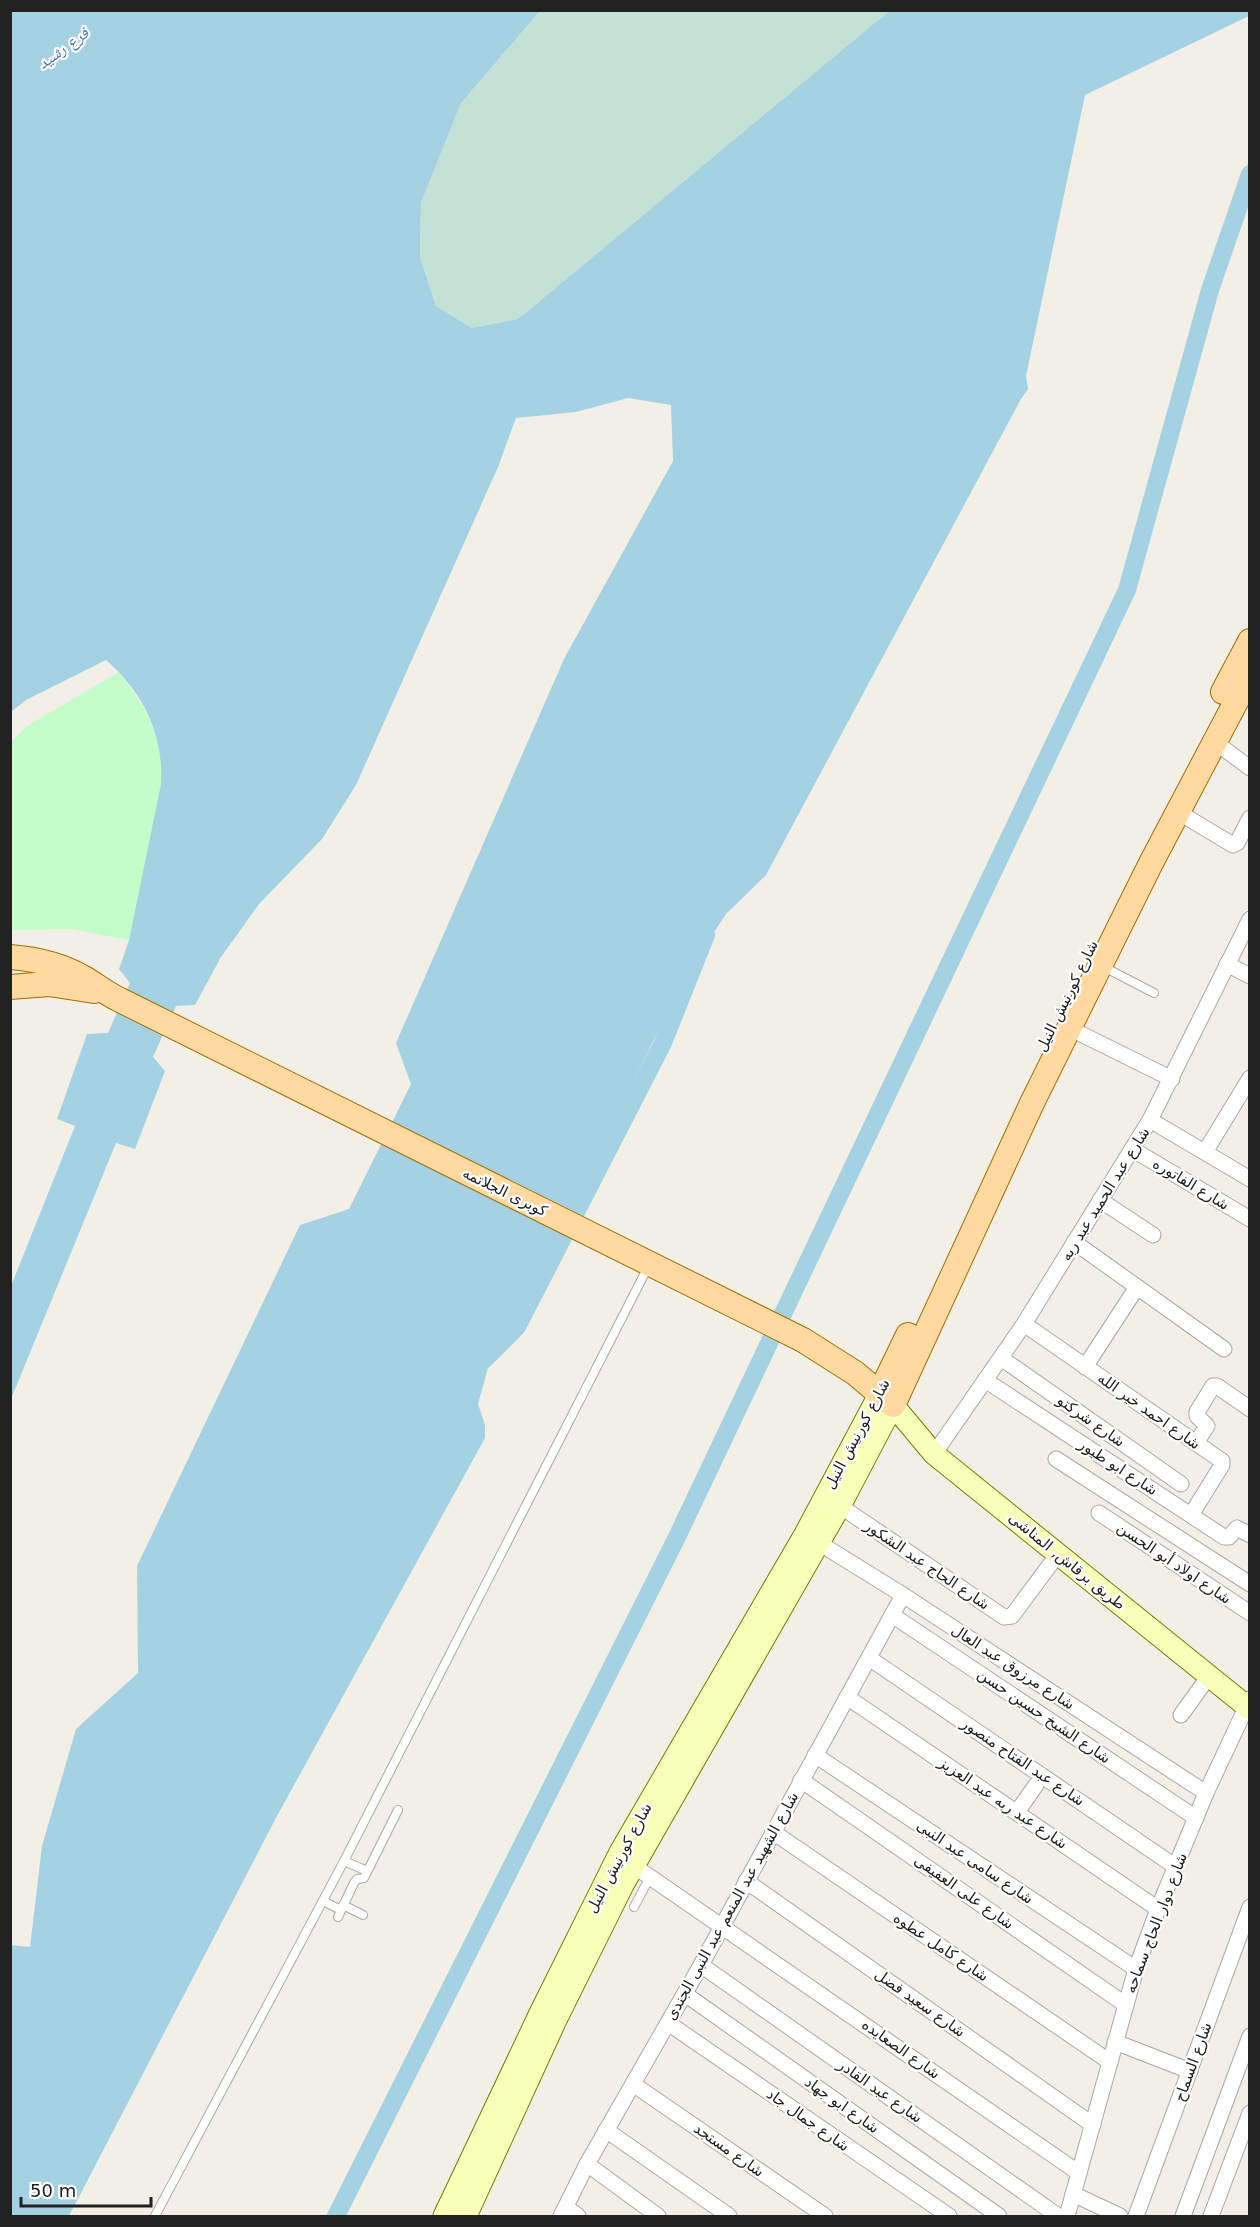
<svg xmlns="http://www.w3.org/2000/svg" width="1260" height="2227" font-family="'DejaVu Sans','Noto Naskh Arabic',sans-serif">
<rect width="100%" height="100%" fill="#f2efe7"/>
<path fill="#c3e2d5" d="M540,11H889L518,319L472,328L436,306L420,259L421,203L461,103Z"/>
<path fill="#c3feca" d="M119,672C147,710 164,735 161,784L129,940L71,929L11,930V742L27,726Z"/>
<path fill="#a5d2e3" d="M11,11H540L461,103L421,203L420,258L436,306L472,328L518,319L889,11H1249V16L1085,95L1026,376L1028,389L1021,399L766,875L726,914L685,977L567,1216L488,1368L478,1404L485,1425V1438L277,1816L69,2216H11L10,1945L30,1947L42,1846L76,1729L138,1673L137,1566L300,1225L349,1209L411,1084L396,1043L564,659L673,461L671,405L628,398L576,412L516,418L498,467L356,785L322,839L259,904L221,957L195,1005L176,1006L153,1057L165,1071L135,1149L116,1143L11,1399V1286L75,1126L57,1119L87,1034L108,1033L130,983L119,969L129,940L161,784C164,735 143,692 106,660L26,700L11,712Z"/>
<g fill="none" stroke-linecap="round" stroke-linejoin="round">
<g stroke="#a5d2e3" stroke-width="18">
<path d="M484,1360L517,1327L663,1043L706,935"/>
<path d="M336,2216L676,1539L1127,590L1210,290L1250,174"/>
</g>
<g stroke="#a8a8a8" stroke-width="10">
<g id="lane">
<path d="M1102,966L1154,993"/>
<path d="M344,1861L367,1871"/>
<path d="M323,1901L341,1910"/>
<path d="M343,1905L363,1915"/>
<path d="M634,1907L650,1877"/>
<path d="M338,1917L354,1883L357,1879L364,1878L398,1810"/>
<path d="M155,2216L344,1861L649,1265"/>
</g>
</g>
<g stroke="#a8a8a8" stroke-width="17">
<g id="street">
<path d="M1215,742L1250,768"/>
<path d="M1178,812L1233,845L1237,843L1250,818"/>
<path d="M1227,964L1250,976"/>
<path d="M1069,1028L1172,1079"/>
<path d="M1150,1120L1250,1179"/>
<path d="M1132,1149L1250,1219"/>
<path d="M1205,1152L1250,1078"/>
<path d="M1100,1200L1153,1235"/>
<path d="M1074,1242L1224,1349"/>
<path d="M1024,1324L1222,1461V1465L1191,1515"/>
<path d="M1001,1358L1181,1484"/>
<path d="M1085,1367L1137,1287"/>
<path d="M985,1380L1224,1537H1229L1237,1528L1250,1535"/>
<path d="M1196,1443L1207,1426L1197,1416V1412L1213,1386H1217L1250,1409"/>
<path d="M934,1454L1024,1324L1150,1120L1250,919"/>
<path d="M1056,1459L1250,1584"/>
<path d="M840,1506L1004,1617L1012,1616L1058,1554"/>
<path d="M1099,1513L1250,1613"/>
<path d="M819,1543L903,1595L1206,1793"/>
<path d="M892,1615L1196,1818"/>
<path d="M869,1658L1176,1867"/>
<path d="M847,1697L1158,1909"/>
<path d="M1181,1715L1209,1676"/>
<path d="M815,1755L1136,1969"/>
<path d="M801,1780L1126,2005"/>
<path d="M1017,1812L1036,1785"/>
<path d="M773,1832L1110,2062"/>
<path d="M634,1866L1079,2173"/>
<path d="M746,1881L1093,2125"/>
<path d="M701,1965L1058,2216"/>
<path d="M685,1994L999,2216"/>
<path d="M668,2023L949,2216"/>
<path d="M1115,2042L1190,2071"/>
<path d="M633,2084L825,2216"/>
<path d="M606,2130L729,2216"/>
<path d="M587,2164L658,2216"/>
<path d="M1073,2194L1120,2216"/>
<path d="M566,2207L578,2216"/>
<path d="M561,2216L587,2164L701,1965L903,1595"/>
<path d="M1067,2216L1136,1969L1158,1909L1206,1793L1250,1699"/>
<path d="M1136,2216L1250,1907"/>
<path d="M1183,2216L1250,2036"/>
<path d="M1211,2216L1250,2113"/>
</g>
</g>
<g stroke="#6e8100" stroke-width="23">
<g id="secondary">
<path d="M444,2216L540,2013L620,1852L805,1534L880,1393"/>
<path d="M466,2216L556,2020L623,1885L840,1506L893,1405L934,1454L1250,1709"/>
</g>
</g>
<g stroke="#9f7000" stroke-width="26">
<g id="primary">
<path d="M1223,692L1250,641"/>
<path d="M10,957C35,959 62,965 84,978C96,985 107,994 120,1000L803,1340L855,1373L893,1405L1032,1103L1151,863L1250,675"/>
<path d="M10,987L49,984L94,991"/>
<path d="M880,1393L908,1335"/>
</g>
</g>
<use href="#lane" stroke="#fff" stroke-width="8"/>
<use href="#street" stroke="#fff" stroke-width="15"/>
<use href="#secondary" stroke="#f8ffb9" stroke-width="21"/>
<use href="#primary" stroke="#ffd9a0" stroke-width="24"/>
</g>
<g text-anchor="middle" dominant-baseline="central" stroke-width="4.5" stroke-linejoin="round" paint-order="stroke">
<g font-size="15" fill="#212121" stroke="#fff">
<text transform="translate(1067 996) rotate(-64)">شارع كورنيش النيل</text>
<text transform="translate(1191 1184) rotate(31)">شارع الفاتوره</text>
<text transform="translate(505 1192) rotate(26)">كوبرى الجلاتمه</text>
<text transform="translate(1105 1194) rotate(-58)">شارع عبد الحميد عبد ربه</text>
<text transform="translate(1149 1411) rotate(35)">شارع احمد خير الله</text>
<text transform="translate(1091 1421) rotate(35)">شارع شركتو</text>
<text transform="translate(857 1434) rotate(-62)">شارع كورنيش النيل</text>
<text transform="translate(1118 1467) rotate(33)">شارع ابو طيور</text>
<text transform="translate(1067 1561) rotate(39)">طريق برقاش, المناشى</text>
<text transform="translate(1174 1563) rotate(34)">شارع اولاد أبو الحسن</text>
<text transform="translate(927 1565) rotate(34)">شارع الحاج عبد الشكور</text>
<text transform="translate(1013 1667) rotate(33)">شارع مرزوق عبد العال</text>
<text transform="translate(1044 1716) rotate(34)">شارع الشيخ حسين حسن</text>
<text transform="translate(1023 1762) rotate(34)">شارع عبد الفتاح منصور</text>
<text transform="translate(1003 1803) rotate(34)">شارع عبد ربه عبد العزيز</text>
<text transform="translate(619 1858) rotate(-62)">شارع كورنيش النيل</text>
<text transform="translate(975 1862) rotate(34)">شارع سامى عبد النبى</text>
<text transform="translate(964 1892) rotate(35)">شارع على العفيفى</text>
<text transform="translate(732 1906) rotate(-61)">شارع الشهيد عبد المنعم عبد النبى الجندى</text>
<text transform="translate(1156 1923) rotate(-69)">شارع دوار الحاج سماحه</text>
<text transform="translate(941 1947) rotate(34)">شارع كامل عطوه</text>
<text transform="translate(920 2003) rotate(35)">شارع سعيد فضل</text>
<text transform="translate(901 2049) rotate(35)">شارع الصعايده</text>
<text transform="translate(1193 2062) rotate(-70)">شارع السماح</text>
<text transform="translate(880 2091) rotate(35)">شارع عبد القادر</text>
<text transform="translate(842 2105) rotate(35)">شارع ابو جهاد</text>
<text transform="translate(808 2120) rotate(35)">شارع جمال جاد</text>
<text transform="translate(729 2150) rotate(35)">شارع مستجد</text>
</g>
<g font-size="16" font-style="italic" fill="#4176b2" stroke="#fff">
<text transform="translate(63 48) rotate(-36)">فرع رشيد</text>
</g>
</g>
<rect width="1260" height="2227" fill="none" stroke="#212121" stroke-width="24"/>
<path d="M21 2197v9h130v-9" fill="none" stroke="#212121" stroke-width="3"/>
<text x="30" y="2197" font-size="18" fill="#212121" stroke="#ffffff" stroke-width="4.5" paint-order="stroke">50 m</text>
</svg>
